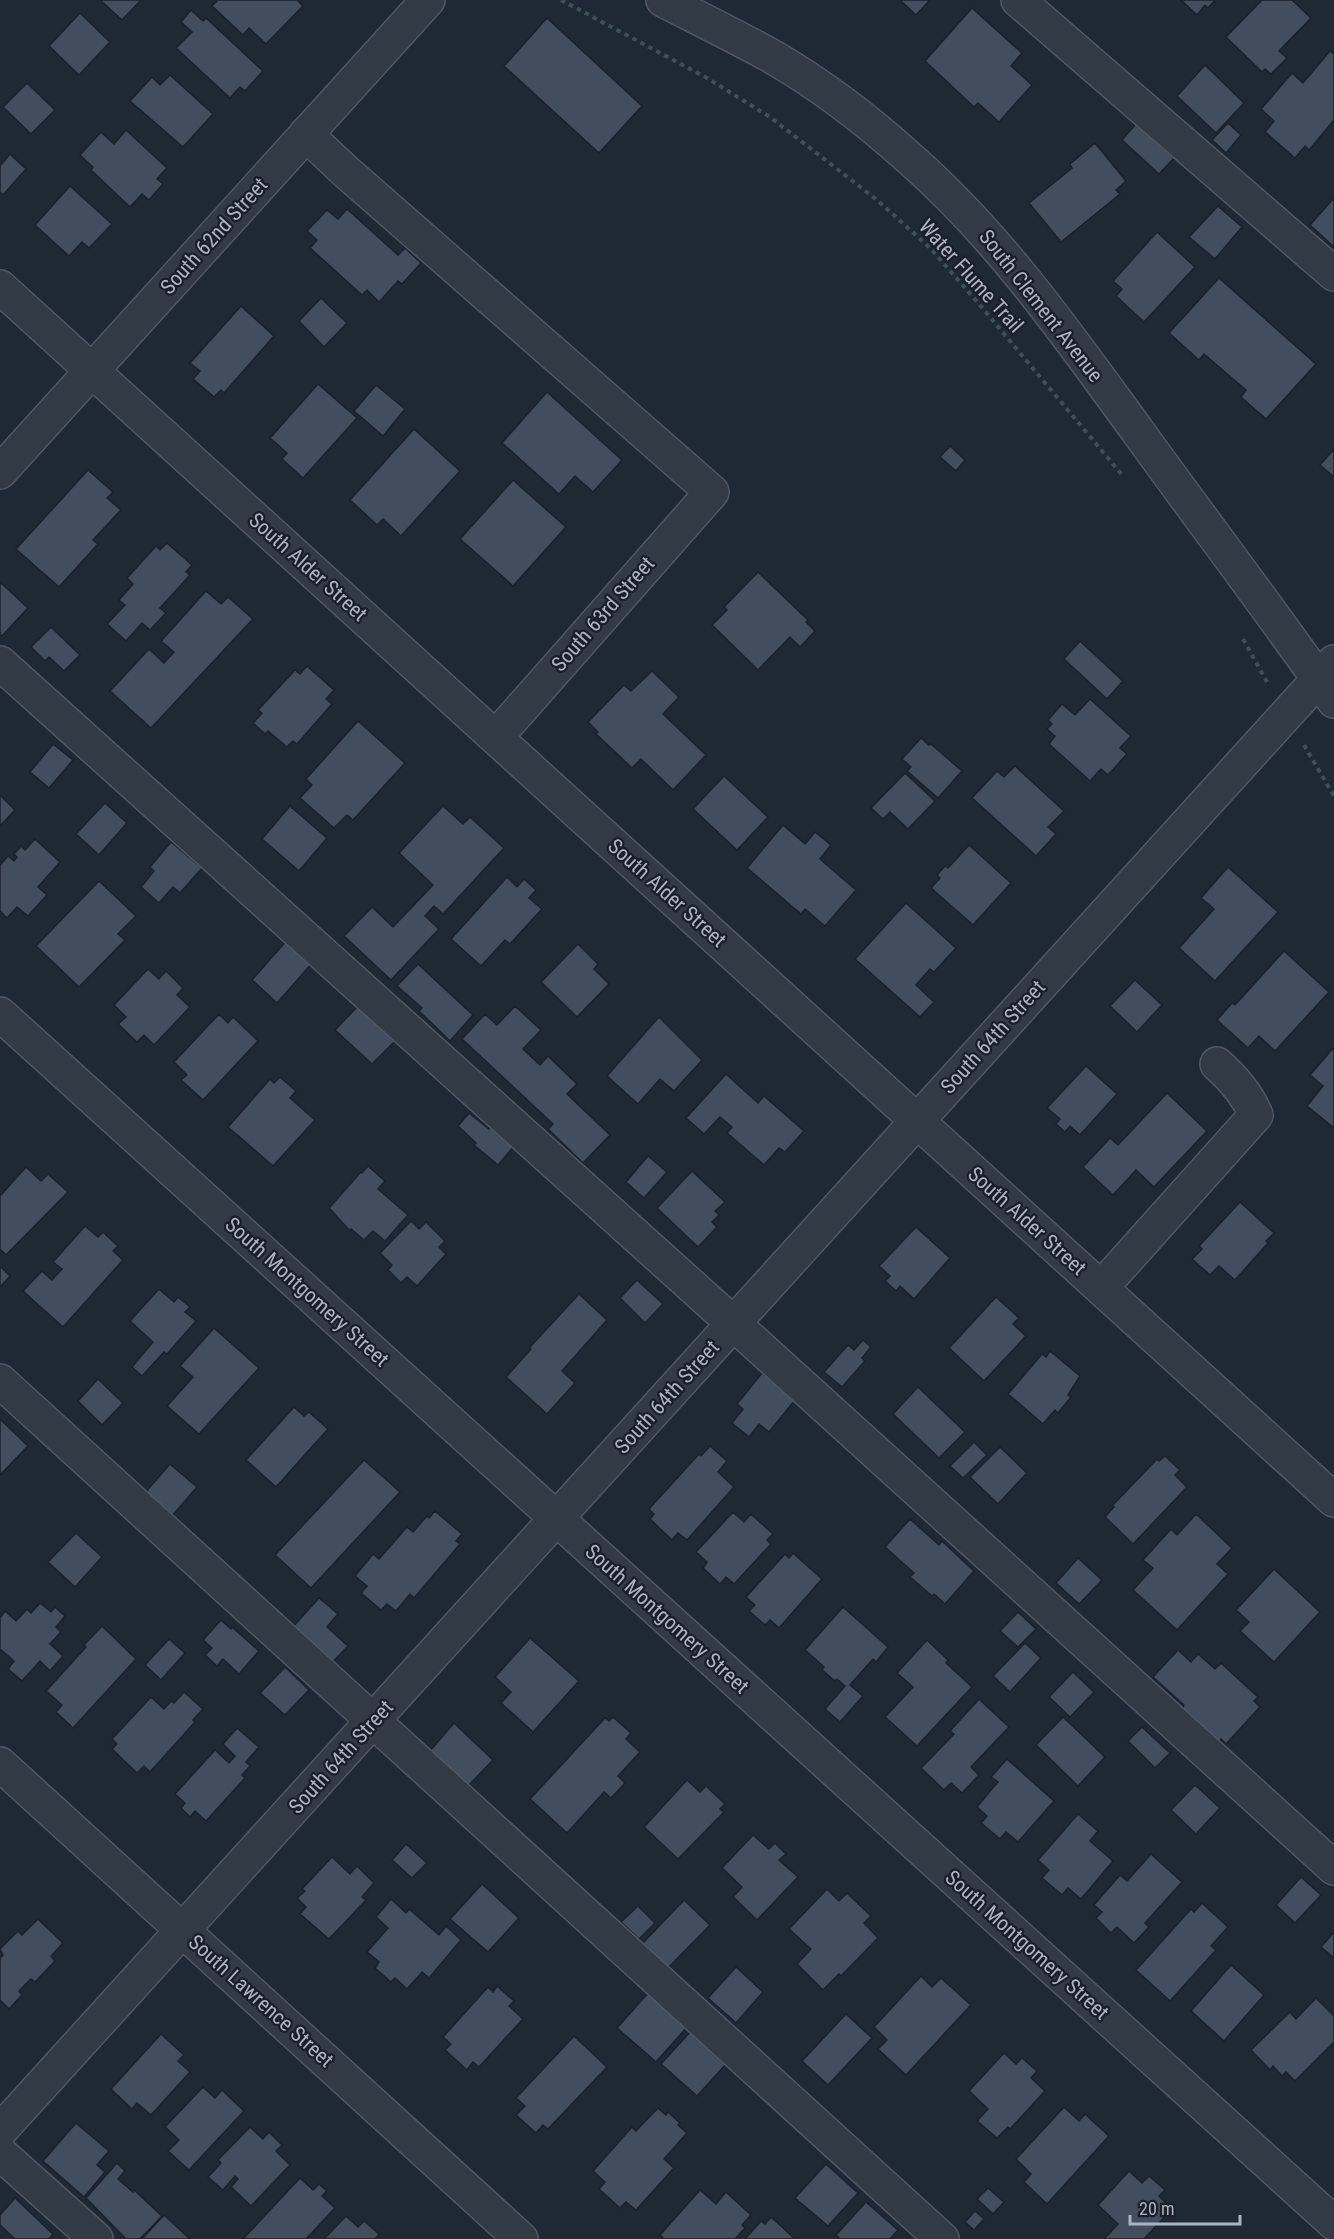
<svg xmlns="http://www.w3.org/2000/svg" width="1334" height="2239" font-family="'Roboto Condensed',sans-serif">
<rect width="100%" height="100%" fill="#1f2835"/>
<g fill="#424d5d" stroke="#1a212c" stroke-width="1.5">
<path d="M100,0H141L122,20Z"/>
<path d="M218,0H297L303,6L266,44L249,28L243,35L212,6Z"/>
<path d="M900,0H930L916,15Z"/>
<path d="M1181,0H1215L1208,8L1205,5L1197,15Z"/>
<path d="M1262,0H1292L1311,18L1279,51L1287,58L1271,74L1265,69L1262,72L1226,37Z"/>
<path d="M972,8L1022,53L1011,66L1032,85L999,122L978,103L974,107L925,61Z"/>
<path d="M191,10L203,21L206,18L263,71L245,91L240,87L230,98L176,48L192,32L181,22Z"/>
<path d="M80,13L110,42L79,75L49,46Z"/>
<path d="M547,18L642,106L599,153L504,66Z"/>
<path d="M1330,51L1334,54V120L1309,150L1305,146L1295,158L1265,132L1274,121L1261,109L1292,73L1303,83Z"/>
<path d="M1205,65L1244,103L1216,133L1177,96Z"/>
<path d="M170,75L213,114L183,147L130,101L152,77L160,85Z"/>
<path d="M27,83L55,110L31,134L3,107Z"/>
<path d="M1228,123L1241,135L1226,153L1212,140Z"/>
<path d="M1136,124L1174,158L1159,174L1122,140Z"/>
<path d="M126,130L167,168L157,179L163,184L149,200L142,194L130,207L91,170L93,167L80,155L101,132L114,144Z"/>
<path d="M1095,143L1126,181L1116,190L1120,194L1061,242L1029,203L1072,168L1070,164Z"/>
<path d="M10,154L26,169L3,195L0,192V166Z"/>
<path d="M70,186L112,224L89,248L82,242L69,256L35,225Z"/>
<path d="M1333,199L1334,200V247L1310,225Z"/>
<path d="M1218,206L1242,227L1215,259L1189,237Z"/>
<path d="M347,209L398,255L405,248L421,263L402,284L398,281L379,302L367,290L362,295L310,248L317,240L307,231L327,210L338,219Z"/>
<path d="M1157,232L1195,267L1144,322L1116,296L1122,289L1113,281Z"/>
<path d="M1219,278L1316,364L1266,419L1241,397L1246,390L1204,354L1199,360L1169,333Z"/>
<path d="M321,298L347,323L324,347L299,321Z"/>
<path d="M241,306L274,336L224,393L221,390L214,397L193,379L200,371L190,363Z"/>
<path d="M318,384L357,418L303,478L282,459L287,453L270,438Z"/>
<path d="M376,385L405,409L383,436L354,411Z"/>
<path d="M547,392L622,460L593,492L575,476L559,494L502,443Z"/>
<path d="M414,429L460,471L401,536L383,519L377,525L350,500Z"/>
<path d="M950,446L965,460L956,471L940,457Z"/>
<path d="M1334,449V477L1320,465Z"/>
<path d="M88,470L113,492L107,498L121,510L93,540L98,544L59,587L16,549Z"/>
<path d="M513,480L566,527L513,586L460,539Z"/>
<path d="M167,543L192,565L186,572L190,575L160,608L166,613L150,630L142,623L126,641L107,624L125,605L119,600L133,584L127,578L156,546L160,550Z"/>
<path d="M758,572L808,620L806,622L815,631L800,647L790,637L758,670L712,625L727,610L724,607Z"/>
<path d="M0,582L28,608L2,636L0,634Z"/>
<path d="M206,591L221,604L228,597L253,619L151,728L110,691L149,649L164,663L174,652L161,641Z"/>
<path d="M51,627L80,655L64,671L49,657L45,661L31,647Z"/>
<path d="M1080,641L1123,681L1107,699L1064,659Z"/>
<path d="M307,666L334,690L326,699L332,704L297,744L293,741L287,747L268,731L265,734L253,723L262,713L258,710L295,670L300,674Z"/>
<path d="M652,671L679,697L663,714L706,755L673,790L641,759L632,768L596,734L598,732L588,722L624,685L631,691Z"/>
<path d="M1090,699L1131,736L1120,748L1127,754L1108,775L1101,769L1090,781L1049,744L1055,736L1047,729L1052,724L1048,720L1062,704L1075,715Z"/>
<path d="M358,721L405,763L353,820L347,815L334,828L300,798L312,785L306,779Z"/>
<path d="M921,738L929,745L931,744L962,771L938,798L907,771L911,767L902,759Z"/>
<path d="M53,744L73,760L49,788L30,772Z"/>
<path d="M1015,766L1064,811L1048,827L1056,834L1036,856L972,798L997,771L1004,777Z"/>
<path d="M905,773L935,801L908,829L890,812L883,819L871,808Z"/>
<path d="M724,776L768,817L737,850L693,809Z"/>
<path d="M0,795L15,810L0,826Z"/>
<path d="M105,803L127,823L99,855L76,834Z"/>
<path d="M290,806L327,838L299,871L262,839Z"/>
<path d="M443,806L463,824L470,817L504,848L443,914L434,906L425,916L439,929L391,980L344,936L372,907L393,927L433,885L399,853Z"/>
<path d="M783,825L805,844L815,832L831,845L820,859L856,890L825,926L805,909L801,914L747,868Z"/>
<path d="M35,839L60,862L38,887L47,895L28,916L17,907L7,918L0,911V865L8,856L14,861L17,857L14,854L21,846L25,850Z"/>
<path d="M171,842L202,868L180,893L173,887L159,903L141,887L154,871L150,867Z"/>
<path d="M969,845L1011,883L973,925L931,888L940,878L937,875L945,866L948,868Z"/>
<path d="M1228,867L1278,912L1215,981L1179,948L1214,909L1201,898Z"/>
<path d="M507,877L517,887L524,879L536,890L529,898L542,909L510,944L505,940L481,966L451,939Z"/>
<path d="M99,881L136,916L118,934L125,940L79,987L36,946Z"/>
<path d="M906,903L956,948L934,972L930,969L916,985L934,1002L920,1017L855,959Z"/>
<path d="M289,938L314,961L277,1003L252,980Z"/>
<path d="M578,944L598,964L594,969L609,984L577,1017L541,982Z"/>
<path d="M1284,951L1329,992L1275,1051L1259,1036L1248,1048L1217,1020L1232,1003L1235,1005Z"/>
<path d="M418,964L473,1015L450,1041L419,1011L422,1008L397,986Z"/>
<path d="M148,969L159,979L166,971L183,988L177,995L190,1007L154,1045L144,1035L137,1042L118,1024L126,1017L114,1005Z"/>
<path d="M1135,980L1162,1005L1137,1032L1110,1006Z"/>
<path d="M359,1005L396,1040L372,1064L335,1030Z"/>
<path d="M515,1006L541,1030L523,1049L540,1065L548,1056L577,1084L567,1094L610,1135L583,1163L548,1129L553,1124L462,1039L485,1014L497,1025Z"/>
<path d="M219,1014L228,1023L233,1017L258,1041L203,1100L181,1080L187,1075L174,1062Z"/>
<path d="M659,1017L702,1060L674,1091L660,1079L638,1104L607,1076Z"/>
<path d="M1334,1047V1128L1307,1106L1323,1086L1310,1075Z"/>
<path d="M1086,1066L1117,1094L1080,1135L1070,1126L1065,1132L1056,1124L1060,1119L1047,1108Z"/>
<path d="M726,1074L758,1103L764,1096L804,1131L785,1152L779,1148L764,1165L727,1133L732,1127L720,1117L704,1134L686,1118Z"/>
<path d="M280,1077L296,1091L290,1098L315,1120L273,1166L228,1127L270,1079L274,1083Z"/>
<path d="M1167,1093L1207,1131L1154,1187L1136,1170L1113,1195L1083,1167L1110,1138L1118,1145Z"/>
<path d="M469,1113L489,1129L493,1125L516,1144L498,1165L474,1145L476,1143L458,1126Z"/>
<path d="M648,1156L667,1172L644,1198L626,1182Z"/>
<path d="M368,1166L385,1181L378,1189L408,1215L385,1241L373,1231L364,1240L351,1229L350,1231L329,1208L361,1172L362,1173Z"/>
<path d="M26,1167L41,1181L48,1174L68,1192L6,1255L0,1249V1196Z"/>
<path d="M692,1171L725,1202L715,1211L719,1215L712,1222L717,1227L698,1247L657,1208Z"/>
<path d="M1240,1202L1274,1233L1266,1241L1268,1243L1235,1280L1219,1266L1210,1275L1192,1259L1202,1249L1199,1246Z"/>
<path d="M411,1221L419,1229L426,1222L445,1241L439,1247L446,1254L417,1286L407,1277L401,1283L388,1270L392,1265L380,1253Z"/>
<path d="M85,1226L98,1237L103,1232L118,1246L113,1251L123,1260L63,1327L23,1291L42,1271L52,1280L62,1269L53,1262Z"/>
<path d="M916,1227L950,1258L914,1299L900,1286L896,1291L885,1281L890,1276L879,1266Z"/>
<path d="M0,1266L10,1276L0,1287Z"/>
<path d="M637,1280L663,1304L645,1323L620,1298Z"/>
<path d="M159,1289L174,1302L178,1297L190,1307L185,1312L196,1321L167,1354L164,1352L142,1376L132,1367L153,1342L130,1321Z"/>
<path d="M579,1294L607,1320L562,1371L575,1383L547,1414L506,1377L531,1349L530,1347Z"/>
<path d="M996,1297L1019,1318L1013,1324L1026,1336L984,1381L949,1348Z"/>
<path d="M214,1328L259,1368L199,1434L167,1406L193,1377L180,1366Z"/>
<path d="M863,1340L871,1347L862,1358L865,1361L842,1387L824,1372L848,1345L854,1350Z"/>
<path d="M1050,1351L1080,1376L1068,1395L1071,1397L1058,1413L1055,1410L1043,1424L1008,1394L1042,1354L1046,1357Z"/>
<path d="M762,1373L795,1400L769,1432L759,1424L749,1437L732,1423L743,1409L737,1404Z"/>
<path d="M98,1379L123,1403L102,1425L78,1401Z"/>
<path d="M918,1387L965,1432L939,1458L893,1414Z"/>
<path d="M294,1407L304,1416L309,1412L328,1429L276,1487L246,1460Z"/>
<path d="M0,1419L28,1446L1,1474L0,1473Z"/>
<path d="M974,1442L987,1455L963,1478L950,1466Z"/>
<path d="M710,1446L727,1461L718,1472L734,1487L687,1540L678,1533L672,1540L650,1519L654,1514L649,1509L699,1454L701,1456Z"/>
<path d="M1000,1447L1027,1473L998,1504L970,1477Z"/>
<path d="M1165,1456L1180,1470L1175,1475L1187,1487L1133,1544L1105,1517L1114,1507L1112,1506L1157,1459L1159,1461Z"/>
<path d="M364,1460L400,1492L311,1588L275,1555Z"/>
<path d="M170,1464L197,1487L171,1517L144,1494Z"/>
<path d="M435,1511L462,1534L456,1541L460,1544L414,1598L410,1594L396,1611L387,1604L381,1610L361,1593L367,1586L355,1576L373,1554L379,1559L407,1527L413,1532L427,1516L429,1518Z"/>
<path d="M733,1512L744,1522L751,1514L773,1534L767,1540L771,1544L734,1584L726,1577L720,1584L703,1568L707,1562L696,1552Z"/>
<path d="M1196,1514L1232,1548L1217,1564L1228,1574L1177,1630L1133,1590L1153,1568L1143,1560L1171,1529L1177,1535Z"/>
<path d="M910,1519L939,1545L942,1541L974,1571L945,1604L934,1594L932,1596L910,1577L914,1573L885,1547Z"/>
<path d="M76,1533L102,1557L75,1587L48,1562Z"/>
<path d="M793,1553L822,1579L779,1628L770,1620L765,1625L749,1611L755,1605L746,1597L785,1554L789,1558Z"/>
<path d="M1078,1558L1102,1580L1079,1604L1056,1583Z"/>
<path d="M1274,1569L1320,1612L1274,1662L1240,1631L1249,1622L1236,1610Z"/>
<path d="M319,1598L338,1614L327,1627L348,1646L330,1665L290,1630Z"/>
<path d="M40,1603L51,1612L55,1607L65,1616L56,1627L61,1632L50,1644L63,1656L50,1671L40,1661L22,1681L8,1669L14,1661L0,1649V1618L5,1611L16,1621L27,1609L31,1613Z"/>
<path d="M843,1607L888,1647L876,1662L873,1659L850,1685L863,1696L840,1722L825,1709L845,1686L837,1679L835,1681L822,1670L824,1667L805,1650Z"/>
<path d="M1018,1612L1036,1629L1018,1647L1000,1631Z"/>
<path d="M221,1620L231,1629L232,1627L259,1651L239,1674L223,1659L217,1666L205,1655L212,1648L203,1640Z"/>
<path d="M102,1626L136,1659L73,1728L56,1712L62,1705L46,1691L86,1647L84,1645Z"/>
<path d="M530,1638L579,1681L533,1732L501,1703L511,1692L495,1677Z"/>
<path d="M169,1639L185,1653L161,1680L145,1665Z"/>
<path d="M927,1640L948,1660L946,1663L972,1687L917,1746L885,1717L913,1687L897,1673Z"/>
<path d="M1025,1643L1041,1658L1010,1692L993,1676Z"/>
<path d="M1178,1650L1191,1662L1198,1654L1215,1669L1221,1663L1258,1697L1254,1701L1260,1707L1226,1744L1221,1739L1219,1742L1182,1708L1184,1705L1153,1677Z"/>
<path d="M285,1667L309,1690L285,1715L260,1693Z"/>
<path d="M1073,1672L1094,1692L1070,1717L1049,1697Z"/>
<path d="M184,1692L203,1709L193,1720L195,1722L150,1772L144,1766L137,1773L112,1749L117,1744L112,1739L151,1697L164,1709L171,1701L174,1703Z"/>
<path d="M979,1699L1009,1727L971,1767L979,1775L962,1793L951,1783L944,1790L921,1768L954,1734L950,1731Z"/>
<path d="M613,1717L631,1733L626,1739L640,1752L618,1776L625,1783L611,1798L604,1792L567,1833L530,1799L605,1718L609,1721Z"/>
<path d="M1063,1717L1105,1757L1078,1786L1036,1745Z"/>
<path d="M454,1723L493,1760L468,1786L430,1751Z"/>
<path d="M1142,1727L1170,1753L1155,1768L1128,1741Z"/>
<path d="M237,1728L259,1747L246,1762L250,1766L242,1775L245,1778L206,1821L195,1811L190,1817L181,1808L185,1803L175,1794L215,1750L229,1763L235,1756L223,1744Z"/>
<path d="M1007,1759L1054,1801L1018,1842L1006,1832L1000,1839L981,1823L987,1816L977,1807L998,1782L991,1777Z"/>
<path d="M687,1780L700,1792L706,1786L725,1804L720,1809L724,1812L678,1859L644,1827Z"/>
<path d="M1195,1785L1220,1808L1196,1834L1171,1810Z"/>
<path d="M1078,1814L1098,1831L1090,1841L1113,1861L1081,1899L1068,1888L1062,1895L1042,1878L1049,1870L1038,1860Z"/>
<path d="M753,1835L769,1849L775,1843L786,1854L779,1860L798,1877L757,1920L733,1897L742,1887L722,1868Z"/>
<path d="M406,1844L427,1863L412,1878L392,1860Z"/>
<path d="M1151,1854L1182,1882L1145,1923L1149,1927L1134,1943L1117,1927L1111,1933L1096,1918L1102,1912L1094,1905L1120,1875L1127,1881Z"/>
<path d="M332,1857L350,1874L357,1866L374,1883L362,1897L366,1900L329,1939L300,1914L306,1907L297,1898L305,1891L302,1889Z"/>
<path d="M1301,1877L1321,1895L1295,1923L1276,1905Z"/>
<path d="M482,1884L519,1918L488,1952L450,1919Z"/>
<path d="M827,1889L839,1901L847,1893L871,1916L864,1923L878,1938L841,1976L839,1974L823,1990L797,1964L811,1949L789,1929Z"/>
<path d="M391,1899L406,1913L409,1909L439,1935L446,1926L461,1940L429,1978L422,1972L407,1989L395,1978L391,1982L375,1968L379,1962L367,1952L388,1928L376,1917Z"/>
<path d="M684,1900L710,1925L668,1968L642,1944Z"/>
<path d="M1202,1903L1228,1927L1211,1946L1216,1950L1170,2001L1136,1970L1191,1909L1194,1912Z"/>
<path d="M638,1906L655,1923L639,1939L621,1922Z"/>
<path d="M38,1919L63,1943L51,1956L55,1961L35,1982L31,1979L19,1991L22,1995L9,2009L0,2000V1958L3,1955L0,1949L18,1931L22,1935Z"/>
<path d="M1334,1932V1958L1321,1947Z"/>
<path d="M1231,1965L1264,1995L1224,2041L1191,2011Z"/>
<path d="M736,1967L763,1992L736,2023L708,1998Z"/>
<path d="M921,1976L932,1987L941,1978L971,2005L906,2075L878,2049L887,2040L874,2027Z"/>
<path d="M497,1986L514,2001L509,2006L523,2019L479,2067L473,2062L467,2070L445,2050L451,2044L443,2037L488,1987L493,1992Z"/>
<path d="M649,1992L687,2027L656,2062L617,2028Z"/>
<path d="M1316,1998L1334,2016V2042L1295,2081L1286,2072L1282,2076L1273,2066L1270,2070L1251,2050L1290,2012L1296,2019Z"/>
<path d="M846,2014L872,2038L828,2085L802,2061Z"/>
<path d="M691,2031L727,2063L697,2096L661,2064Z"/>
<path d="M161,2034L184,2055L178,2061L190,2072L151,2115L137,2103L132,2109L111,2089Z"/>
<path d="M574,2036L607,2067L548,2129L543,2125L536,2133L516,2115L525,2106L516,2098Z"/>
<path d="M1004,2053L1016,2064L1022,2058L1037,2071L1031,2078L1045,2091L1010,2129L1008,2127L997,2138L977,2121L988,2109L969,2091Z"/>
<path d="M203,2087L215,2098L222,2090L244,2111L189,2170L168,2151L179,2140L165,2127Z"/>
<path d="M1064,2107L1079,2121L1085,2114L1109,2136L1047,2204L1024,2182L1031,2174L1016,2159Z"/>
<path d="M658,2108L666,2115L668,2112L680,2123L678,2125L687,2133L664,2159L674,2168L636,2210L626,2202L620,2208L599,2189L605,2182L593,2171L632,2127L636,2131Z"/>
<path d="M76,2123L109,2151L97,2165L105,2172L84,2197L43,2161Z"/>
<path d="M250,2127L263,2139L269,2132L282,2145L276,2151L290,2165L251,2206L231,2187L238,2179L235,2176L223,2190L208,2177L221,2163L218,2160Z"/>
<path d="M117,2163L125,2171L118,2179L133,2192L134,2190L162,2216L140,2239H126L86,2198Z"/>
<path d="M826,2164L858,2193L828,2226L795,2198Z"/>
<path d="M1129,2171L1142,2183L1149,2176L1165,2190L1159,2196L1172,2209L1144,2239H1104L1118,2224L1098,2205Z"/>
<path d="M300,2178L313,2190L319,2184L327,2191L322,2196L335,2208L306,2239H243Z"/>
<path d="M988,2188L1004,2202L993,2214L977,2199Z"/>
<path d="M700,2190L716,2204L726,2192L751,2215L742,2225L745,2228L735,2239H664L660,2235Z"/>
<path d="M15,2198L53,2234L49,2239H15L0,2225V2215Z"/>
<path d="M866,2202L898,2230L890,2239H840L836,2235Z"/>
<path d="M975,2211L984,2219L974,2230L965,2222Z"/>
<path d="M164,2215L190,2239H142Z"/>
<path d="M346,2216L358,2227L364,2221L379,2234L375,2239H324Z"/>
<path d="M771,2217L795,2239H745L761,2221L765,2224Z"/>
</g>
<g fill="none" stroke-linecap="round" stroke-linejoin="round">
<g stroke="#505764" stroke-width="36">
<g id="minor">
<path d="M663,0C700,19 737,37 773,57C821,85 867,120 908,157C999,236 1069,337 1139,433C1204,523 1271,611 1334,701"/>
<path d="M1018,0L1334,274"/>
<path d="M306,134L344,170L712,492L496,737"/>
<path d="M0,287L1334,1500"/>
<path d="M0,472L428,0"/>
<path d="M0,663L734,1324L1334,1868"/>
<path d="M0,1014L1334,2223"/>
<path d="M1101,1288L1256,1115C1247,1094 1234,1079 1217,1064"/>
<path d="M0,1381L942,2239"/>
<path d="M0,1764L521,2239"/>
<path d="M0,2131L1334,662"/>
<path d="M0,2153L96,2239"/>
</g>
</g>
<g stroke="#3e5054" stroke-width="4" stroke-dasharray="4.5 4.5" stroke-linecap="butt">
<path d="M561,0L707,78L770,117L877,200L930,248L979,304L1123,476"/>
<path d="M1243,639L1267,682"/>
<path d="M1304,745L1334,796"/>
</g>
<use href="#minor" stroke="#323a46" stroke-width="33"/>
</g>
<g text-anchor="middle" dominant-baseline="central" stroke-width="4.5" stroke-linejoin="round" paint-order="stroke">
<g font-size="21" fill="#acb4c3" stroke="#181f2a">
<text transform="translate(214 236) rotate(-48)">South 62nd Street</text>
<text transform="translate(971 276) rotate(48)">Water Flume Trail</text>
<text transform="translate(1041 306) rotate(52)">South Clement Avenue</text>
<text transform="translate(308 567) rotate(42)">South Alder Street</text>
<text transform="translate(603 614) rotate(-49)">South 63rd Street</text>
<text transform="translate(667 893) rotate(42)">South Alder Street</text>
<text transform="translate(993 1037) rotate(-48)">South 64th Street</text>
<text transform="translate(1027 1221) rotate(42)">South Alder Street</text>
<text transform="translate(307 1292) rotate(42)">South Montgomery Street</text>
<text transform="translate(667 1397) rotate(-48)">South 64th Street</text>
<text transform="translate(667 1619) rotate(42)">South Montgomery Street</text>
<text transform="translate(341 1757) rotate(-48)">South 64th Street</text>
<text transform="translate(1027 1945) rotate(42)">South Montgomery Street</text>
<text transform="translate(261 2001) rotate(42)">South Lawrence Street</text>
</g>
</g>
<path d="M1130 2215v9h110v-9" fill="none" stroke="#acb4c3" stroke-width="3"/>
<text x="1139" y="2215" font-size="18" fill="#acb4c3" stroke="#181f2a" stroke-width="4.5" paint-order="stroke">20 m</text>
</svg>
